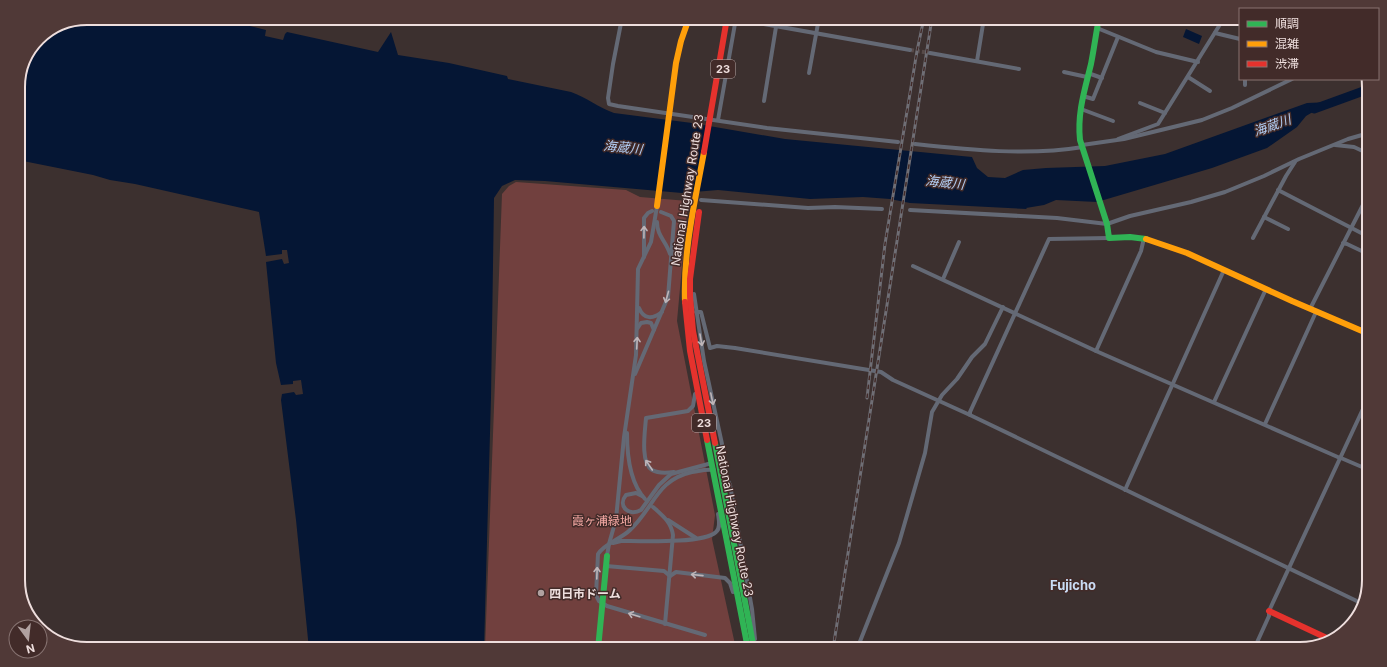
<svg xmlns="http://www.w3.org/2000/svg" width="1387" height="667" font-family="Inter,'Noto Sans JP',sans-serif">
<rect width="100%" height="100%" fill="#3c302f"/>
<path fill="#71403e" d="M516,182L626,190L640,197L688,201L677,321L715,515L712,539L736,649H485L502,194L509,186Z"/>
<g fill="#051634">
<path d="M87,18H216L266,30L265,36L283,40L285,34L287,32L378,52L391,32L398,55L449,63L507,76L508,79L571,92C586,97 599,108 614,113L692,123L785,139L972,157L977,168L988,177L1005,178L1023,170L1046,168L1105,166L1165,154L1307,103L1330,102L1306,116L1297,127L1267,148L1212,168L1097,202L1056,200L1044,205L1026,208L1027,209L910,203L890,199L863,197L810,199L718,190L682,193L545,181L515,180L502,186L494,198L491,397L484,649H309L296,520L281,400L282,394L294,392L296,395L303,394L301,380L293,381V384L281,385L276,363L266,262L282,259L284,264L289,263L287,250H282V254L266,256L259,212L135,184L110,180L93,175L18,160V82L38,38L61,23Z"/>
<path d="M1186,29L1202,36L1199,44L1183,37Z"/>
</g>
<g fill="none" stroke-linecap="round" stroke-linejoin="round">
<path stroke="#051634" stroke-width="9" d="M1314,109L1369,89"/>
<path stroke="#574a49" stroke-width="4" stroke-dasharray="4 2" stroke-linecap="butt" d="M910,50L930,53"/>
<g stroke="#646975" stroke-width="4">
<path d="M622,18L613,64L608,98L609,104L618,106L767,128L898,142"/>
<path d="M736,19L910,50"/>
<path d="M1097,28L1156,52L1198,62"/>
<path d="M1215,33L1240,39"/>
<path d="M930,53L1019,69"/>
<path d="M977,61L984,18"/>
<path d="M1064,72L1087,77"/>
<path d="M809,73L819,18"/>
<path d="M1088,73L1102,78"/>
<path d="M1188,77L1210,91"/>
<path d="M1245,79V85"/>
<path d="M1083,96L1093,99L1118,37"/>
<path d="M764,101L776,27"/>
<path d="M1140,103L1165,113"/>
<path d="M1081,109L1113,121"/>
<path d="M718,120L736,18"/>
<path d="M1118,139L1158,124L1224,18"/>
<path d="M915,144C971,150 1028,156 1083,147"/>
<path d="M1082,145L1124,139L1202,120L1232,108L1292,79"/>
<path d="M1335,145L1354,147L1369,154"/>
<path d="M1278,190L1369,237"/>
<path d="M701,200L808,208L835,207L882,209"/>
<path d="M910,210L1057,218L1107,224L1130,216L1191,202L1225,192L1264,176L1299,159L1348,139L1369,133"/>
<path d="M1264,217L1288,229"/>
<path d="M657,222C657,236 666,241 670,254"/>
<path d="M1253,238L1286,176L1295,162"/>
<path d="M1343,243L1347,244L1368,254"/>
<path d="M644,257V218L648,213L652,211"/>
<path d="M913,266L1096,351L1340,458"/>
<path d="M943,279L959,242"/>
<path d="M694,294L704,361L722,444L721,453L718,457"/>
<path d="M639,308C644,320 653,319 662,312"/>
<path d="M1310,309L1369,193"/>
<path d="M696,312H701L710,348L717,346L735,348L881,372L893,380L970,415L1363,604"/>
<path d="M637,329L641,323L647,322L651,323L654,330"/>
<path d="M1096,351L1141,251L1144,238"/>
<path d="M635,374L668,297L674,221L671,216L661,212"/>
<path d="M1214,402L1266,289"/>
<path d="M970,415V412L1049,239L1109,238"/>
<path d="M1265,424L1316,312"/>
<path d="M627,433C627,455 630,483 645,499"/>
<path d="M1341,458L1369,470"/>
<path d="M674,472C667,473 659,474 652,470C640,463 645,431 646,418L688,411L693,406L695,394"/>
<path d="M722,472L726,476L730,485L752,609L755,639"/>
<path d="M1125,490L1224,270"/>
<path d="M642,496L636,493L626,495C617,506 629,517 641,510L659,485L671,474L712,463"/>
<path d="M653,507C663,516 671,522 673,535L665,624"/>
<path d="M668,520L696,538"/>
<path d="M613,543L621,541C639,541 704,544 716,532C721,528 719,520 718,514"/>
<path d="M607,556L609,544L616,519L624,437L636,355L638,269L651,242L657,206"/>
<path d="M606,566L664,571L670,576"/>
<path d="M670,576L676,572L725,578L730,583L733,592"/>
<path d="M705,635L607,606L599,601L596,595L598,554C605,543 621,539 630,530C654,508 656,480 692,472C699,471 706,469 714,470"/>
<path d="M857,649L899,543L925,453L932,412L942,395L957,379L972,357L985,344L1003,307"/>
<path d="M1254,649L1269,616V611L1369,396"/>
</g>
<g stroke="#30b455" stroke-width="6">
<path d="M1099,18C1096,33 1094,49 1091,64C1085,89 1077,113 1080,140L1107,224L1109,238L1130,237L1146,239"/>
<path d="M707,440L748,649"/>
<path d="M715,443L754,649"/>
<path d="M598,649L607,556"/>
</g>
<g stroke="#ff9f0a" stroke-width="6">
<path d="M657,206L676,63L681,41L689,18"/>
<path d="M1146,239L1187,253L1292,301L1369,334"/>
<path d="M685,302C683,251 695,201 704,152"/>
</g>
<g stroke="#e5322d" stroke-width="6">
<path d="M704,152L727,18"/>
<path d="M699,212L690,279V296L693,331L715,443"/>
<path d="M685,302L690,351L707,440"/>
<path d="M1269,611L1331,640"/>
</g>
<g stroke="#6f6e75" stroke-width="3">
<g id="rail">
<path d="M867,398L885,244L917,51L924,18"/>
<path d="M833,649L932,18"/>
</g>
</g>
<use href="#rail" stroke="#422b29" stroke-width="1.5" stroke-dasharray="4.5" stroke-linecap="butt"/>
</g>
<defs><path id="oneway-shaft" d="M-6 0H5M1.5-3L5.5 0L1.5 3" fill="none" stroke-width="1.6" stroke-linecap="round" stroke-linejoin="round"/></defs>
<g stroke="#beb5b9">
<use href="#oneway-shaft" transform="translate(644 232) rotate(-89)"/>
<use href="#oneway-shaft" transform="translate(667 297) rotate(105)"/>
<use href="#oneway-shaft" transform="translate(701 340) rotate(80)"/>
<use href="#oneway-shaft" transform="translate(637 343) rotate(-87)"/>
<use href="#oneway-shaft" transform="translate(712 399) rotate(78)"/>
<use href="#oneway-shaft" transform="translate(649 465) rotate(-124)"/>
<use href="#oneway-shaft" transform="translate(597 573) rotate(-88)"/>
<use href="#oneway-shaft" transform="translate(697 575) rotate(-174)"/>
<use href="#oneway-shaft" transform="translate(634 615) rotate(-163)"/>
</g>
<circle fill="#b0a1a0" stroke="#422b29" stroke-width="1.5" cx="541" cy="593" r="4"/>
<g text-anchor="middle" dominant-baseline="central" stroke-width="3" stroke-linejoin="round" paint-order="stroke">
<g fill="#422b29" stroke="#baa8a7" stroke-width="1">
<rect x="711" y="60" width="24" height="18" rx="3"/>
<rect x="692" y="414" width="24" height="18" rx="3"/>
</g>
<g font-size="11" font-weight="bold" fill="#eededd">
<text x="723" y="69">23</text>
<text x="704" y="423">23</text>
</g>
<g font-size="12" fill="#eededd" stroke="#422b29">
<text transform="translate(687 190) rotate(-81)">National Highway Route 23</text>
<text transform="translate(735 521) rotate(79)">National Highway Route 23</text>
</g>
<g font-size="12" fill="#f4a8a3" stroke="#422b29">
<text x="602" y="520">霞ヶ浦緑地</text>
</g>
<g font-size="12" font-weight="bold" fill="#eededd" stroke="#422b29" text-anchor="start">
<text x="549" y="593">四日市ドーム</text>
</g>
<g font-size="13" font-style="italic" fill="#b0cbf1" stroke="#422b29">
<text transform="translate(1272 125) rotate(-20)">海蔵川</text>
<text transform="translate(623 147) rotate(6)">海蔵川</text>
<text transform="translate(945 182) rotate(6)">海蔵川</text>
</g>
<g font-size="13" font-weight="bold" fill="#cadcf5" stroke="#422b29">
<text x="1073" y="585">Fujicho</text>
</g>
</g>
<path d="M0 0H1387V667H0ZM87 25H1300A62 62 0 0 1 1362 87V580A62 62 0 0 1 1300 642H87A62 62 0 0 1 25 580V87A62 62 0 0 1 87 25Z" fill="#503937" fill-rule="evenodd"/>
<path fill="none" stroke="#eededd" stroke-width="2" d="M87 25H1300A62 62 0 0 1 1362 87V580A62 62 0 0 1 1300 642H87A62 62 0 0 1 25 580V87A62 62 0 0 1 87 25Z"/>
<rect x="1239" y="8" width="140" height="72" fill="#422b29" stroke="#877371"/>
<rect x="1247" y="21" width="20" height="6" fill="#30b455" stroke="#877371"/>
<text x="1275" y="28" font-size="12" fill="#eededd">順調</text>
<rect x="1247" y="41" width="20" height="6" fill="#ff9f0a" stroke="#877371"/>
<text x="1275" y="48" font-size="12" fill="#eededd">混雑</text>
<rect x="1247" y="61" width="20" height="6" fill="#e5322d" stroke="#877371"/>
<text x="1275" y="68" font-size="12" fill="#eededd">渋滞</text>
<g transform="translate(28 639) rotate(165)"><circle r="19" fill="#422b29" stroke="#877371"/>
<path d="M0-3L7 15L0 10L-7 15Z" fill="#b0a1a0"/>
<text y="-6" font-size="11" font-weight="bold" text-anchor="middle" fill="#eededd">N</text>
</g>
</svg>
